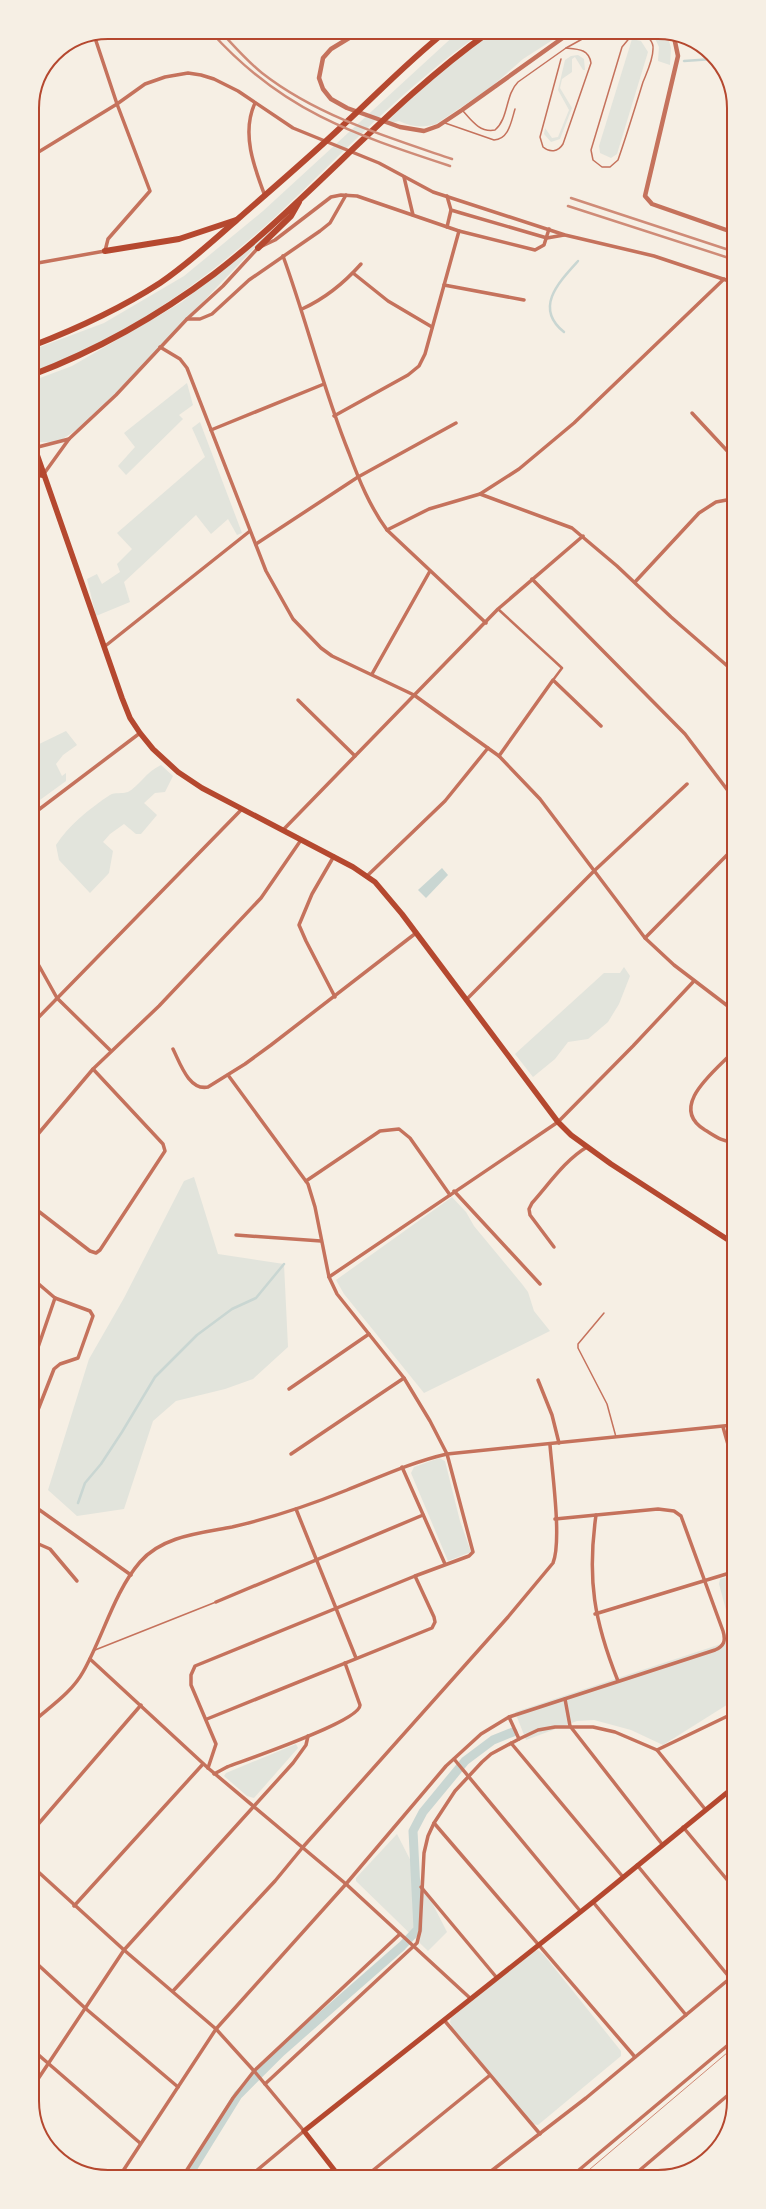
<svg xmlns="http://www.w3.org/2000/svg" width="766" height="2209" font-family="Figtree,sans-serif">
<rect width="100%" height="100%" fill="#f6efe4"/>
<g fill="#e2e4dc">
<path d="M458,32H483C405,85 343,154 275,217C204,282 122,339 32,375V350L104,323L184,276L263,211Z"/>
<path d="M494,32H565L523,59L490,88L436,124C423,128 411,127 399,121L391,123L387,122L419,88L483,36Z"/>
<path d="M652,32L667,34L671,48L670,65L658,61L659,47Z"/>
<path d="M632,39L641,41L648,52L617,154L611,158L600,153L599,146Z"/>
<path d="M571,56L578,55L584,59L585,70H583L575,57L572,59V72L562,79L560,88L572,108L560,139L551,142L544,134L545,128L552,138L558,137L569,110L558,90L565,60Z"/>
<path d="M283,218L87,423L58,442H37L33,428L32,381L72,366L182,302Z"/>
<path d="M187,383L193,405L179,415L183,419L126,475L118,466L135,447L124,433Z"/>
<path d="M200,422L242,533L237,535L228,519L211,534L196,515L124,582L130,602L96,616L87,579L97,574L102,584L120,572L117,564L132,549L117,533L205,457L192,428Z"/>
<path d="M66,731L77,745L63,755L56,764L62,776L66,773V781L33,805V747Z"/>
<path d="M161,765L173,776L165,792L155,793L144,803L157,815L141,834H136L124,824L110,834L103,842L113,851L109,873L90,893L59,860L56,845C68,826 90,808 110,795C115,792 122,794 128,792C139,786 146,772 161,765Z"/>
<path d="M624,967L630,976L619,1004L608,1022L588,1039L568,1042L555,1059L533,1077L515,1054L604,973H620Z"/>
<path d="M194,1177L218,1254L284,1264L288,1347L253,1379L225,1389L176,1401L153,1421L124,1509L77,1516L48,1490L89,1359L124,1298L184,1181Z"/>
<path d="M452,1197L466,1212L474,1226L522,1284L528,1292L534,1311L550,1331L424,1393L344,1294L336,1280Z"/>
<path d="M439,1458L445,1461L460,1521L471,1552L448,1561L411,1473L414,1467Z"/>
<path d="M733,1575V1636L719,1584L720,1579Z"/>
<path d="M733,1640V1701L663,1745L631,1730L594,1720L577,1721L526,1740L515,1712Z"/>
<path d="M296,1744L298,1748L254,1798L247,1796L224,1776L226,1773Z"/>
<path d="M397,1834L447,1932L428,1951L356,1881V1878Z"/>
<path d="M538,1950L544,1955L621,2051V2056L538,2125L532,2124L452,2027L450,2022L451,2018L532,1952Z"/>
</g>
<path fill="#c9d6d2" d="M442,868L448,875L426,898L418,890Z"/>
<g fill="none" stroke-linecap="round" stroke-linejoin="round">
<g stroke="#c9d6d2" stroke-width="2.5">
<path d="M684,61L713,59"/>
<path d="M564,332C534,308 558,283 578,261"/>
<path d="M78,1503L85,1483L101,1464L122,1432L155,1377L197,1335L232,1309L256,1298L284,1264"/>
</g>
<path stroke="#c9d6d2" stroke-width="9" d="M188,2176L238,2095L281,2052L402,1946L418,1929L413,1831L423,1812L465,1761L493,1740L513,1732"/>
<g stroke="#c5725c" stroke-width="1.5">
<path d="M641,32C647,35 654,42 653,49C653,60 647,72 643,82C635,108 627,134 618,160L610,167H602L593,160L591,150L622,47L632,35L642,32"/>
<path d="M561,59L540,137L543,147C550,153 558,152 563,144L591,63C589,49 578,49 566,48"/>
<path d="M463,111C471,120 480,133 495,130C509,118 505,95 518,82L566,48L595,32"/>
<path d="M445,123L494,140C509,139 511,122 515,109"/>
<path d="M604,1313L578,1344V1348L607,1404L616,1437"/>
<path d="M95,1650L216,1602"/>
</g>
<path stroke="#c5725c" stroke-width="2.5" d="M498,609L562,668L553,680"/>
<g stroke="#c5725c" stroke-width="3.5">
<path d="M255,103C241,133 254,167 265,196"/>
<path d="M32,156L117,104L145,84L165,77L188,73L201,75L214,79L238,91L293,128L379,163L433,192L565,235L654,256L732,282"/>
<path d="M404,177L413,215"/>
<path d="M447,196L451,210L461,213L547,238L564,235"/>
<path d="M447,227L451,210"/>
<path d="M283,256C307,322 323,389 349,453C359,480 370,507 387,530L486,623"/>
<path d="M32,264L105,251L108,239L150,191L117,104L94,35"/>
<path d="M353,273L388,301L432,327"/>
<path d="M444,285L524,300"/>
<path d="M302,309C324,299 345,282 361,264"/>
<path d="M187,319H200L212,314L249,280L320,231L330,223L346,195"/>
<path d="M160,347L180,359L187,368L266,571L293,619L321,648L332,656L414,695L499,756L540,799L645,938L674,965L733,1010"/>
<path d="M692,413L732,456"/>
<path d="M334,416L408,375L419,366L425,354L459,231"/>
<path d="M211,430L324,384"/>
<path d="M34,448L69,439"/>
<path d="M43,475L69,439L116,395L187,319L223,286L258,248L275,240L331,197L341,195L357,196L459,231L535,250L544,245L549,229"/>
<path d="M480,494L519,469L574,423L724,279"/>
<path d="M387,530L429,509L480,494L572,528L617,566L671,617L732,670"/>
<path d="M256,544L358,477L456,423"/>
<path d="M532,579L685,734L732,796"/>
<path d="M635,582L699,513L716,502L732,499"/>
<path d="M104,647L250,531"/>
<path d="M372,674L430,571"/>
<path d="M298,700L355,756"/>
<path d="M499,756L553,680L601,726"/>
<path d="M33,814L140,733"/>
<path d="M283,830L498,609L583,536"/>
<path d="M334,856L312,894L299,925L306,941L335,997"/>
<path d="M367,876L445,801L488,748"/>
<path d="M645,938L728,854"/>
<path d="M33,955L57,998L111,1051"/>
<path d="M466,1000L594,871L687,784"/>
<path d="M33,1023L242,809"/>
<path d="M173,1049C180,1063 189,1091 208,1087L245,1064L271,1045L416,933"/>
<path d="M733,1052C715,1071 667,1107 705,1130C712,1134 723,1143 733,1141"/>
<path d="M33,1140L93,1069L159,1006L261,898L301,840"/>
<path d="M306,1181L380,1131L399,1129L410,1138L450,1195"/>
<path d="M454,1191L540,1284"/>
<path d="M33,1207L90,1251L96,1253L100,1250L165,1151L163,1144L93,1069"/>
<path d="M236,1235L321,1241"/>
<path d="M554,1247L530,1215L529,1209L532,1203C549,1184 565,1160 587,1147"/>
<path d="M329,1277L558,1122L633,1046L694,981"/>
<path d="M34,1280L55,1298L90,1311L93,1316L78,1358L60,1364L54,1369L34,1420"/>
<path d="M34,1359L55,1298"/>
<path d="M538,1380L552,1415L559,1443"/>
<path d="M289,1389L369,1334"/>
<path d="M723,1427L733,1462"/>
<path d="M291,1454L404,1378"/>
<path d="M402,1467L445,1564"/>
<path d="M34,1506L131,1575"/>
<path d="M296,1509L356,1658"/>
<path d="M596,1515C587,1579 594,1621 618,1681"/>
<path d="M34,1542L50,1549L77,1581"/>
<path d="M216,1602L423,1515"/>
<path d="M595,1614L733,1572"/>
<path d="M90,1659L208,1768L346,1884L471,1999"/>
<path d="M565,1699L570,1726L662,1844"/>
<path d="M509,1717L519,1739"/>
<path d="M207,1719L432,1628L435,1622L434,1617L415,1576"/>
<path d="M34,1721C51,1706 72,1692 83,1672C103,1637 114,1592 140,1562C162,1536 201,1533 232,1527C271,1518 310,1505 347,1490C380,1477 412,1462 447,1454L733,1425"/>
<path d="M511,1743L623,1877"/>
<path d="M657,1750L734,1713"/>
<path d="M454,1759L581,1912"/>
<path d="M208,1768L216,1744L191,1685V1675L195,1666L415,1576L469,1556L473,1552L447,1454L430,1421L404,1378L337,1294L329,1277L315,1207L308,1184L228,1075"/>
<path d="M214,1774L227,1767C245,1760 361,1721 360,1705L345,1663"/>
<path d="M434,1823L635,2057"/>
<path d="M683,1827L734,1888"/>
<path d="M34,1829L141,1705"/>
<path d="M637,1865L730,1978"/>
<path d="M34,1868L124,1950L216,2029L255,2072L304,2131L250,2176"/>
<path d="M421,1887L497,1978"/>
<path d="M593,1902L686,2015"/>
<path d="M74,1906L203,1764"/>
<path d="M34,1961L85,2008L178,2087"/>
<path d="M173,1991L275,1881L303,1847L508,1617L553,1563C562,1541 552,1471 550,1445"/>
<path d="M444,2020L540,2134"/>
<path d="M34,2051L140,2143"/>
<path d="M265,2084L417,1943L420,1931L424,1853L428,1836L434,1823L455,1791L482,1762L491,1754L519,1739L538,1730L555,1727H593L615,1732L657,1750L705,1809"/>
<path d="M34,2085L124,1950L293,1763L306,1745L308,1736"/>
<path d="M486,2175L586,2098L734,1975"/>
<path d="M573,2175L734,2040"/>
<path d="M634,2175L734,2090"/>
<path d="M183,2176L233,2098L254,2071L400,1934"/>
<path d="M366,2176L489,2076"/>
<path d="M119,2177L216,2029L346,1884L446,1766L481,1734L509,1717L715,1650C724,1646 726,1641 723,1631L681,1516L674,1511L658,1509L555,1519"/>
</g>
<g stroke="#c5725c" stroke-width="4.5">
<path d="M359,32L331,49L323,58L319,78L323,89L331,99L347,108L400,127L424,131L438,126L462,110L571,32"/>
<path d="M674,37L678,56L645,196L652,204L732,232"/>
</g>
<path stroke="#b5482f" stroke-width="5" d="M339,2176L304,2131L593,1902L734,1787"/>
<path stroke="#b5482f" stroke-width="5.5" d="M33,443L122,698L130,718L140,733L153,749L178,772L202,788L353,867L375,882L402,914L558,1122L571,1135L611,1164L733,1243"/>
<g stroke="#b5482f" stroke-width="6">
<path d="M258,248L291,216L299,202"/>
<path d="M105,251L179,239L236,220"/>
<path d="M32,346C76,329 120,309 160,283C188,264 213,241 239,218C272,189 306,160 338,130C374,97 407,62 445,32"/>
<path d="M32,375C98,350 158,316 214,274C311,199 389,103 489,32"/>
<path d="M33,450L34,448"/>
<path d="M33,473L43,475"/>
</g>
<path stroke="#cf8b77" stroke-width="1" d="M583,2175L734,2047"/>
<g stroke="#cf8b77" stroke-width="2.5">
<path d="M211,32C282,111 353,134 450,166"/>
<path d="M221,32C234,46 247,61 262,73C317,116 387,137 452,159"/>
<path d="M571,198L732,251"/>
<path d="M568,206L732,259"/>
</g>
</g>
<path d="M0 0H766V2209H0ZM108 39H658A69 69 0 0 1 727 108V2101A69 69 0 0 1 658 2170H108A69 69 0 0 1 39 2101V108A69 69 0 0 1 108 39Z" fill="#f6efe4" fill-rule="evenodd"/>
<path fill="none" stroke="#b5482f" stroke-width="2" d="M108 39H658A69 69 0 0 1 727 108V2101A69 69 0 0 1 658 2170H108A69 69 0 0 1 39 2101V108A69 69 0 0 1 108 39Z"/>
</svg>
